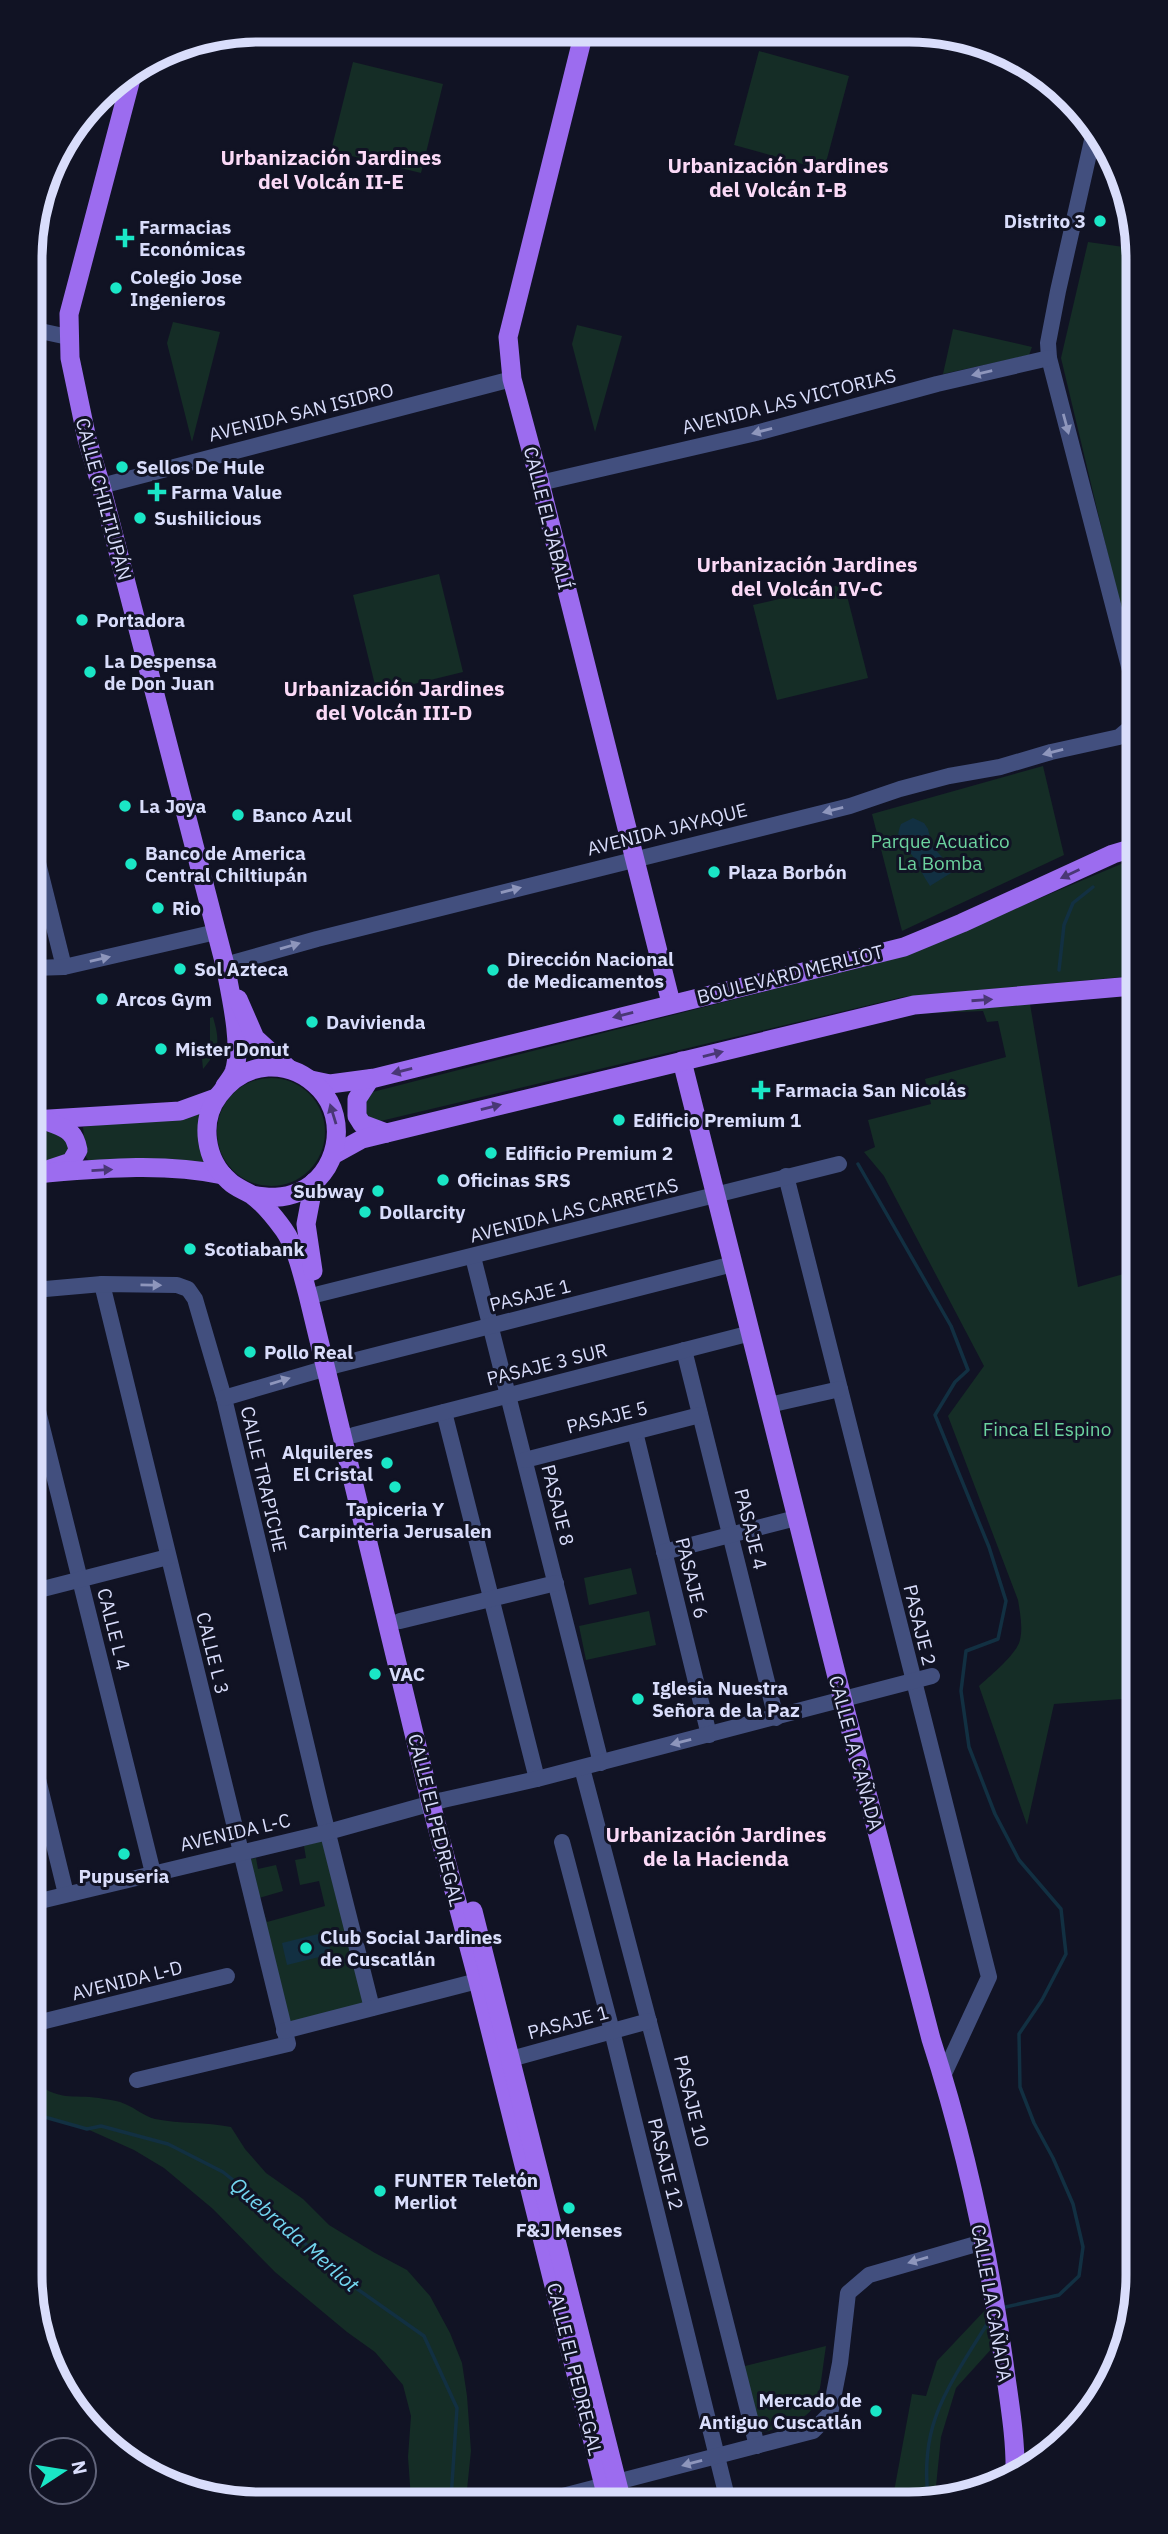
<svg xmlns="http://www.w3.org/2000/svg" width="1168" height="2534" font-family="'IBM Plex Sans',sans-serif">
<rect width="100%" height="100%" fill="#111324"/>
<g fill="#152d26">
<path d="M759,51L849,76L824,170L734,145Z"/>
<path d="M353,62L443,84L421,173L331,151Z"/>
<path d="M1088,242L1131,248L1132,656L1061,358Z"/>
<path d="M173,322L220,332L192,442L167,343Z"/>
<path d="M577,325L622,336L595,432L572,344Z"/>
<path d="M953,329L1032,347L1029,355L943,374Z"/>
<path d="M439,574L463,672L377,693L353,595Z"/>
<path d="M844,584L868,678L777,700L753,605Z"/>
<path d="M1043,766L1064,855L902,931L872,814Z"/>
<path d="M1133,859V976L903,997L368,1124L361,1095L900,957Z"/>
<path d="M1030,1004L1078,1287L1134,1271L1136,1698L1054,1704L1027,1825L979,1686C990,1676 1017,1654 1020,1640C1023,1627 1020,1613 1018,1600L948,1416L984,1366L884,1176L864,1152L875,1147L868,1120L931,1104L925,1079L1006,1057L998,1021L987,1022L983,1011L912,1014Z"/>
<path d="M213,1017C220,1042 220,1049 203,1069L202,1059L210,1057V1018Z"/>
<circle cx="271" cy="1132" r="54"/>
<path d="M202,1111L213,1168L91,1164L86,1157L83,1127Z"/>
<path d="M56,1128L72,1134L65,1162L34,1164L33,1129Z"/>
<path d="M631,1568L637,1594L589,1605L584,1578Z"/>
<path d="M649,1611L656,1645L586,1660L579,1626Z"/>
<path d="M325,1840L366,2004L288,2024L246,1860L256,1858L258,1869L276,1865L283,1891L259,1898L267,1922L325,1906L319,1881L300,1885L295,1860L306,1858L304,1846Z"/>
<path d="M37,2083C61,2103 77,2093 104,2099C111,2100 119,2101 125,2104C135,2108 144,2116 155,2119C180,2124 206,2122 231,2127L245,2149L266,2173L303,2199L329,2225L375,2253L407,2270L430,2296L450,2333L462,2363L467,2396L471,2451L466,2499H411L408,2457L411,2416L403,2385L375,2352L347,2332L275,2272L213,2209L164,2168L134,2150L87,2129L41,2116L37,2113Z"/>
<path d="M989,2306L994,2346L956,2388L941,2437L935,2496L893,2497L912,2394L926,2396L937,2361Z"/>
<path d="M826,2346C816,2411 825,2415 758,2434L741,2367Z"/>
</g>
<g fill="#123042">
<path d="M913,818L924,823L928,829L932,846L942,857L951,873L930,886C924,877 920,869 915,860C908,845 892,846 901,824Z"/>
<path d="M326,1932L331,1954L287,1965L282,1943Z"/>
</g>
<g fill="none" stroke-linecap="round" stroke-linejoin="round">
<g stroke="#123042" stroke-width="3.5">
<path d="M1131,814L1132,809"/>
<path d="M1059,970L1064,925L1073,903L1093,887"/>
<path d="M858,1164L951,1326L968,1370L955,1382L935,1415L989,1547L1006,1601L998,1639L966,1651L961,1691L969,1747L995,1814L1019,1860L1061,1909L1066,1954L1042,2000L1019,2034L1020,2087L1034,2123L1053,2158L1073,2204L1083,2247L1079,2276L1059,2295L1001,2308"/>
<path d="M37,2113L41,2116L87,2129L101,2126L168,2144L223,2172L273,2212L336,2274L424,2336L457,2408L451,2499"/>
<path d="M928,2497C925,2470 927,2441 936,2416C946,2387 972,2348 989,2321"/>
</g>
<g stroke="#424f7e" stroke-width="16">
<path d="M1095,127L1058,291L1048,343L1049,358L1132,678"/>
<path d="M31,329L68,337"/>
<path d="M540,483L756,433L937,384L1049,358"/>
<path d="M101,486L512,379"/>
<path d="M32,839L64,967"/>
<path d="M225,965L317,939L850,806L900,789L949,776L1000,767L1051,752L1119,737L1132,726"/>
<path d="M33,968L64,967L216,932"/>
<path d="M786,1176L989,1977L943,2076"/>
<path d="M473,1257L601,1763"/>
<path d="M102,1284L288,2044L137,2080"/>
<path d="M34,1290L102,1284L177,1285L188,1289L195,1299L224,1398L321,1806L372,2008"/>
<path d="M319,1294L839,1164"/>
<path d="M684,1350L776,1718"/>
<path d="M34,1395L153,1873"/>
<path d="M224,1398L337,1365L733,1264"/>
<path d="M769,1405L840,1389"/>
<path d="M444,1412L537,1779"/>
<path d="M635,1432L709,1735"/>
<path d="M354,1435L751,1333"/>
<path d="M525,1460L700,1415"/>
<path d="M664,1552L796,1518"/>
<path d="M35,1591L168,1557"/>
<path d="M400,1621L556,1583"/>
<path d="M582,1768L669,2098L757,2446"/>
<path d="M36,1771L66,1894"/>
<path d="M562,1842L612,2031L727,2497"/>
<path d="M36,1902L328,1832L443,1800L537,1779L932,1676"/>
<path d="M37,2023L227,1976"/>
<path d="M284,2031L489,1978"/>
<path d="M500,2062L649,2021"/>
<path d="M555,2498L813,2431L830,2414L840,2363L848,2293L869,2275L983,2242"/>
</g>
<g stroke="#9c6cef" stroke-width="19">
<path d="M584,32L508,337L512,379L540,483L671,1003"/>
<path d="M133,71L69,314L70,358L87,439L101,486L225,965C230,992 243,1047 234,1072C232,1077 228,1082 225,1086"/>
<path d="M238,999L255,1038L289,1069"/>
<path d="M682,1061L843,1701L931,2039C964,2141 989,2256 1004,2363C1009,2401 1016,2438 1015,2475"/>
<path d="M370,1079L357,1099V1116L362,1124L386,1133"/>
<path d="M311,1080L330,1084L375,1078L904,947L962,923L1113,854L1133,848"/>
<path d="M33,1120L180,1111L216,1098"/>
<path d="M47,1121C65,1129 74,1129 78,1150L71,1162L50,1169"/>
<path d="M333,1155L362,1139L914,1005L1133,986"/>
<path d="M34,1174C96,1169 161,1162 223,1175"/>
<path d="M252,1195C268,1198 283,1199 299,1192C338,1175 349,1120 320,1089C306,1074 288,1066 268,1067C248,1068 231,1079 219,1095C199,1121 205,1160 229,1181C236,1188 244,1190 252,1195C263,1203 276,1219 284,1230C297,1249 302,1273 308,1295L431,1804L478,1981L607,2498"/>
<path d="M313,1271L306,1224L314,1182"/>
<path d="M473,1911L621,2498"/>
</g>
</g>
<defs><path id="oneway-solid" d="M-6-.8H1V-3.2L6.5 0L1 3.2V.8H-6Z" transform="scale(1.75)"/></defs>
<g fill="#8e96bc">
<use href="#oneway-solid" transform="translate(982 373) rotate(167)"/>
<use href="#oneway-solid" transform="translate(1066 424) rotate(75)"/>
<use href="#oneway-solid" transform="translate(762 431) rotate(165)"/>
<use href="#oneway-solid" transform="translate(1053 752) rotate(166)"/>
<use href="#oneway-solid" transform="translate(833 810) rotate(166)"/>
<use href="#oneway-solid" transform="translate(511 890) rotate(-14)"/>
<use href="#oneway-solid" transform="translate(290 946) rotate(-16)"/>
<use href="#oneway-solid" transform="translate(100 959) rotate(-13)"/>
<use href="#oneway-solid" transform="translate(151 1285) rotate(1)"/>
<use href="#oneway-solid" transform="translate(280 1381) rotate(-17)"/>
<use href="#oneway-solid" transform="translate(681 1742) rotate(166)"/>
<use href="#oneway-solid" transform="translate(918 2260) rotate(164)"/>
<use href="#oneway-solid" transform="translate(692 2463) rotate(165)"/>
</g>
<g fill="#493775">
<use href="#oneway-solid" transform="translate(1070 874) rotate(155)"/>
<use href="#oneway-solid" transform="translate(982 1000) rotate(-4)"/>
<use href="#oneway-solid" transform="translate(623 1015) rotate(166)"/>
<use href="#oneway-solid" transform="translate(713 1054) rotate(-14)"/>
<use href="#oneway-solid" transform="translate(402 1071) rotate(166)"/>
<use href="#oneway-solid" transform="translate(491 1107) rotate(-14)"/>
<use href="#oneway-solid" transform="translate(333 1114) rotate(-107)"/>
<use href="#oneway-solid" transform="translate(102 1170) rotate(-3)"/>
</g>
<g fill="#1ae6c6" stroke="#111324" stroke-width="2.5">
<circle cx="1100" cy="221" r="7"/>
<path d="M121.5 227.5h7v7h7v7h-7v7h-7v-7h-7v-7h7z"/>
<circle cx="116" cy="288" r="7"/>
<circle cx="122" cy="467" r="7"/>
<path d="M153.5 481.5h7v7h7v7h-7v7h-7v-7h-7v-7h7z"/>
<circle cx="140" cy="518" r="7"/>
<circle cx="82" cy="620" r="7"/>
<circle cx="90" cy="672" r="7"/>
<circle cx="125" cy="806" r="7"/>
<circle cx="238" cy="815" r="7"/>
<circle cx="131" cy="864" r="7"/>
<circle cx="714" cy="872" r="7"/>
<circle cx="158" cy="908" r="7"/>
<circle cx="180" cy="969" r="7"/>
<circle cx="493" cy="970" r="7"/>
<circle cx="102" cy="999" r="7"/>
<circle cx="312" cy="1022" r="7"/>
<circle cx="161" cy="1049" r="7"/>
<path d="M757.5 1079.5h7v7h7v7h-7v7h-7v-7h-7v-7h7z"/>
<circle cx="619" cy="1120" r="7"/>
<circle cx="491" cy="1153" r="7"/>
<circle cx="443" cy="1180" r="7"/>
<circle cx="378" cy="1191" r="7"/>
<circle cx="365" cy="1212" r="7"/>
<circle cx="190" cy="1249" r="7"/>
<circle cx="250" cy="1352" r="7"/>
<circle cx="387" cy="1463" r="7"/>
<circle cx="395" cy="1487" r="7"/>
<circle cx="375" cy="1674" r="7"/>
<circle cx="638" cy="1699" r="7"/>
<circle cx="124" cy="1854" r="7"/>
<circle cx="306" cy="1948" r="7"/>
<circle cx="380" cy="2191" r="7"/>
<circle cx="569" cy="2208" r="7"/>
<circle cx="876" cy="2411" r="7"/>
</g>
<g text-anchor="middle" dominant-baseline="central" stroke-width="6" stroke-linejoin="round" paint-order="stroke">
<g font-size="19" font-weight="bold" fill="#d9ddfb" stroke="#111324" text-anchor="start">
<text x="1086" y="221" text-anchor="end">Distrito 3</text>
<text x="139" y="227">Farmacias<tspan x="139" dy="22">Económicas</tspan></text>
<text x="130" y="277">Colegio Jose<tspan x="130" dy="22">Ingenieros</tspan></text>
<text x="136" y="467">Sellos De Hule</text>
<text x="171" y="492">Farma Value</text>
<text x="154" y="518">Sushilicious</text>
<text x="96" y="620">Portadora</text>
<text x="104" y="661">La Despensa<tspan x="104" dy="22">de Don Juan</tspan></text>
<text x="139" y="806">La Joya</text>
<text x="252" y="815">Banco Azul</text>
<text x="145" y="853">Banco de America<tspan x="145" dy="22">Central Chiltiupán</tspan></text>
<text x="728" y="872">Plaza Borbón</text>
<text x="172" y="908">Rio</text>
<text x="507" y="959">Dirección Nacional<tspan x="507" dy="22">de Medicamentos</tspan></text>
<text x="194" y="969">Sol Azteca</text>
<text x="116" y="999">Arcos Gym</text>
<text x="326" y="1022">Davivienda</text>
<text x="175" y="1049">Mister Donut</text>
<text x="775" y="1090">Farmacia San Nicolás</text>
<text x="633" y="1120">Edificio Premium 1</text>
<text x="505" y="1153">Edificio Premium 2</text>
<text x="457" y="1180">Oficinas SRS</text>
<text x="364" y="1191" text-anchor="end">Subway</text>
<text x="379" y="1212">Dollarcity</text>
<text x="204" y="1249">Scotiabank</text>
<text x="264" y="1352">Pollo Real</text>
<text x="373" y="1452" text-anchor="end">Alquileres<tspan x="373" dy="22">El Cristal</tspan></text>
<text x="395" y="1509" text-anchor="middle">Tapiceria Y<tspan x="395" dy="22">Carpinteria Jerusalen</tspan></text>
<text x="389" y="1674">VAC</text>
<text x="652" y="1688">Iglesia Nuestra<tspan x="652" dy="22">Señora de la Paz</tspan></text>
<text x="124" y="1876" text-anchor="middle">Pupuseria</text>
<text x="320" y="1937">Club Social Jardines<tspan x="320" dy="22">de Cuscatlán</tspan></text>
<text x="394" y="2180">FUNTER Teletón<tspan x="394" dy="22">Merliot</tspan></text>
<text x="569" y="2230" text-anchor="middle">F&amp;J Menses</text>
<text x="862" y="2400" text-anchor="end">Mercado de<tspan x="862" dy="22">Antiguo Cuscatlán</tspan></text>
</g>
<g font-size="19" fill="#d9ddfb" stroke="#111324">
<text transform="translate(789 401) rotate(-14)">AVENIDA LAS VICTORIAS</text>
<text transform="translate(301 412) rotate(-14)">AVENIDA SAN ISIDRO</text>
<text transform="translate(104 499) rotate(75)">CALLE CHILTIUPÁN</text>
<text transform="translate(548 518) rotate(76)">CALLE EL JABALÍ</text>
<text transform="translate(667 829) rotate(-14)">AVENIDA JAYAQUE</text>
<text transform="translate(790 974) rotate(-14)">BOULEVARD MERLIOT</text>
<text transform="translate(574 1210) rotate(-14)">AVENIDA LAS CARRETAS</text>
<text transform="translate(530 1295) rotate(-14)">PASAJE 1</text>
<text transform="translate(547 1364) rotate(-14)">PASAJE 3 SUR</text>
<text transform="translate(607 1417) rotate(-14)">PASAJE 5</text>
<text transform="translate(264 1479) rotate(77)">CALLE TRAPICHE</text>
<text transform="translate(558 1505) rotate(76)">PASAJE 8</text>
<text transform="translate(751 1529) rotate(76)">PASAJE 4</text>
<text transform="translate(692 1578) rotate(76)">PASAJE 6</text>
<text transform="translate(920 1625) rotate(76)">PASAJE 2</text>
<text transform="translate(114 1629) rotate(76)">CALLE L 4</text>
<text transform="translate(213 1653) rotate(76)">CALLE L 3</text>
<text transform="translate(856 1753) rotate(75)">CALLE LA CAÑADA</text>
<text transform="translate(436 1820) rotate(76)">CALLE EL PEDREGAL</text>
<text transform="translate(235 1832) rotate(-13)">AVENIDA L-C</text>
<text transform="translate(127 1980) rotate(-14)">AVENIDA L-D</text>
<text transform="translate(568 2022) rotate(-15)">PASAJE 1</text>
<text transform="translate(692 2101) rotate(76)">PASAJE 10</text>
<text transform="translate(666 2164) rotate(76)">PASAJE 12</text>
<text transform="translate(992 2303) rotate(80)">CALLE LA CAÑADA</text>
<text transform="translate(575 2369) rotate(76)">CALLE EL PEDREGAL</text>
</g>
<g font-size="19" fill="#6cd39f" stroke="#111324">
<text x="940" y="841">Parque Acuatico<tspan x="940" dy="22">La Bomba</tspan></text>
<text x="1047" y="1429">Finca El Espino</text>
</g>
<g font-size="21" font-weight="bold" fill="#fbdaf7" stroke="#111324">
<text x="331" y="157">Urbanización Jardines<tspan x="331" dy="24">del Volcán II-E</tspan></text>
<text x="778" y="165">Urbanización Jardines<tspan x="778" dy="24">del Volcán I-B</tspan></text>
<text x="807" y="564">Urbanización Jardines<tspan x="807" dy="24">del Volcán IV-C</tspan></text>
<text x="394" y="688">Urbanización Jardines<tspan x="394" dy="24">del Volcán III-D</tspan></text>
<text x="716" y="1834">Urbanización Jardines<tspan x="716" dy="24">de la Hacienda</tspan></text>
</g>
<g font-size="21" font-style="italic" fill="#72d5ef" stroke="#111324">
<text transform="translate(295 2234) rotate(41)">Quebrada Merliot</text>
</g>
</g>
<path d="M0 0H1168V2534H0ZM259 42H909A217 217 0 0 1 1126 259V2275A217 217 0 0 1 909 2492H259A217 217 0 0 1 42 2275V259A217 217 0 0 1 259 42Z" fill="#111324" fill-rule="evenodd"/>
<path fill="none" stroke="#d9ddfb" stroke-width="9" d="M259 42H909A217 217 0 0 1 1126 259V2275A217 217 0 0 1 909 2492H259A217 217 0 0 1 42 2275V259A217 217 0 0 1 259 42Z"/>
<g transform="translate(63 2471) rotate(78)"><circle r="33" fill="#111324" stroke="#61647a" stroke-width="2"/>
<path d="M0-5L12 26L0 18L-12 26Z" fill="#1ae6c6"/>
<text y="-10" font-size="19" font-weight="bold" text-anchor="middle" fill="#d9ddfb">N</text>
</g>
</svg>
